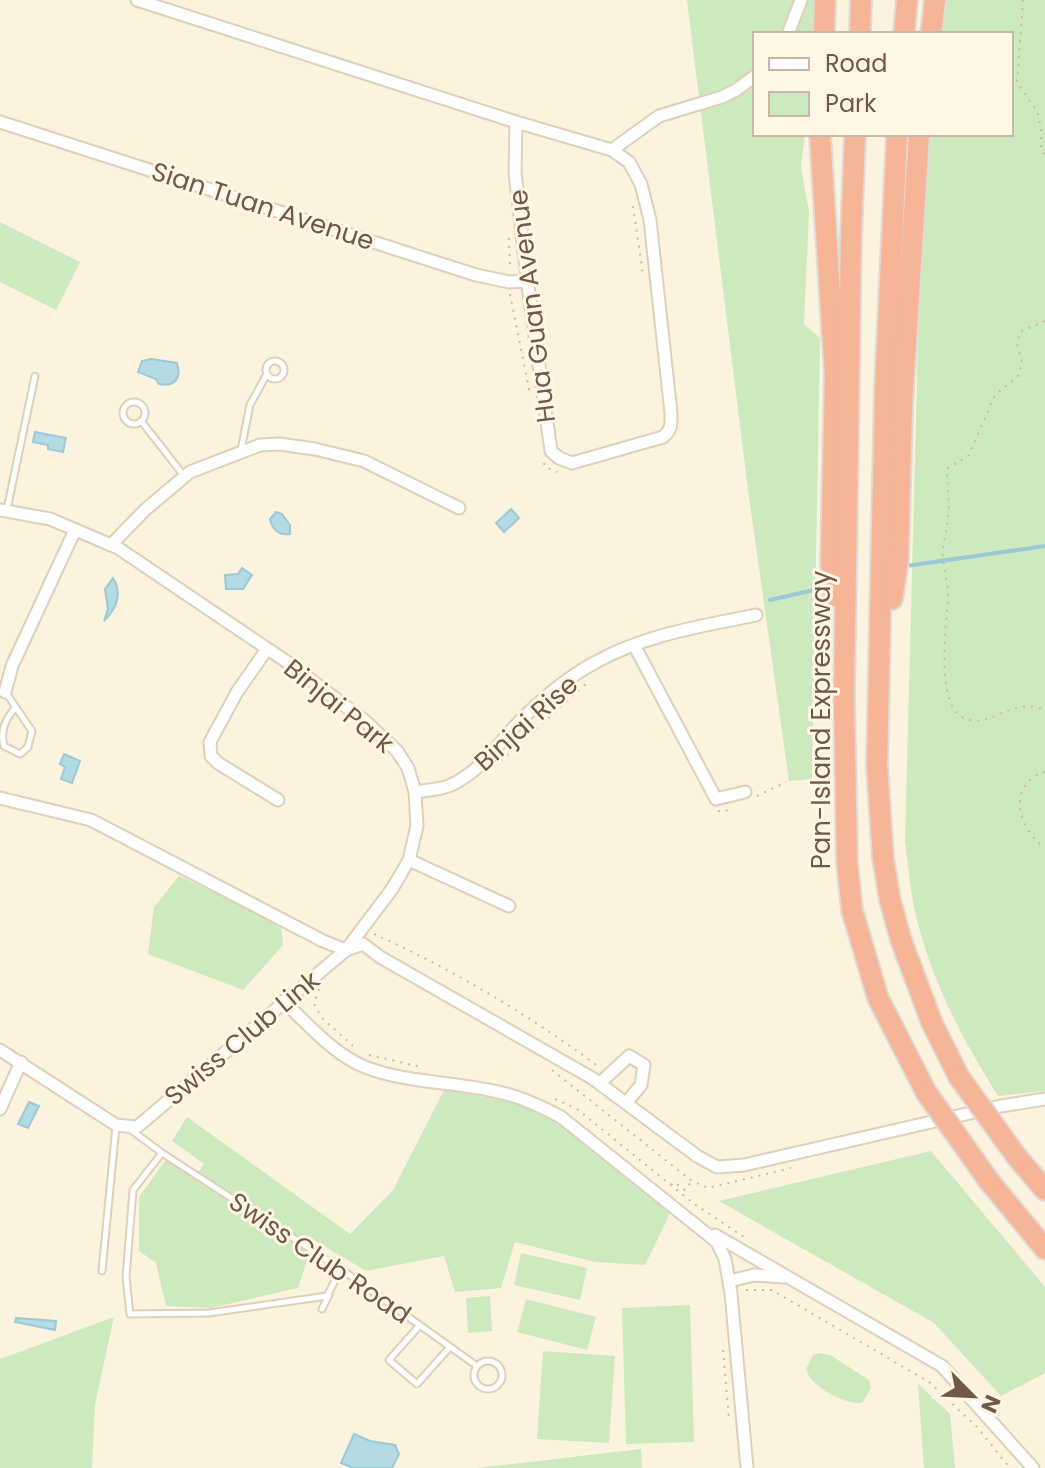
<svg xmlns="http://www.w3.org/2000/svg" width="1045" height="1468" font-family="Poppins,sans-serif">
<rect width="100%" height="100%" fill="#fcf3df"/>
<g fill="#cde9be">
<path d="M687,0H818V34H755V134H805L801,166L809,212L804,324L820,338L812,779L789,781L749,497Z"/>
<path d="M945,0H1045V1091L998,1096C964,1042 936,989 919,928C911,901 909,870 905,842L920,266L930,134H1011V34H941Z"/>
<path d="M0,222L80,262L56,310L0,282Z"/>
<path d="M179,876L281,923L283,945L243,990L148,954L154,907Z"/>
<path d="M444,1090L515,1102L567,1127L670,1214L645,1265L595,1262L515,1242L501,1288L455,1292L444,1256L366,1271L314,1240L298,1288L211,1308L166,1306L156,1263L139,1251V1197L170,1154L197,1174L204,1164L172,1141L187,1117L350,1234L393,1190Z"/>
<path d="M931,1151L1045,1287V1373L1001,1396L934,1323L719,1201Z"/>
<path d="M521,1253L587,1268L580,1300L514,1285Z"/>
<path d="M490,1296L492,1331L468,1333L466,1298Z"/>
<path d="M526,1299L596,1317L587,1350L517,1332Z"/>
<path d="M690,1305L694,1442L626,1444L622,1308Z"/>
<path d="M114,1317L95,1404L92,1468H0V1359Z"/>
<path d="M543,1351L615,1356L609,1443L537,1439Z"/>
<path d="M819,1353L830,1355L869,1380L871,1388L862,1403C844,1405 810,1386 806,1369L813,1355Z"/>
<path d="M918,1384L950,1414L955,1468H924Z"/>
<path d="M641,1449L642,1468H477Z"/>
</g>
<g fill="#b4dae4" stroke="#9bc9d6" stroke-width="2">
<path d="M151,359L177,363C182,378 175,387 159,384L156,379L138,372L142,361Z"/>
<path d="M35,432L66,438L63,452L48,449V445L33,442Z"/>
<path d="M511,509L519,518L504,532L496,523Z"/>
<path d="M276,512L282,514L290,525V534C279,536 272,529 270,519Z"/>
<path d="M242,568L252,575L243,589H226L225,575L238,574Z"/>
<path d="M113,578C123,594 117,608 104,621L108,609L105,589Z"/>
<path d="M64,754L80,761L72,783L61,779L65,767L60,764Z"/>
<path d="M29,1102L39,1106L28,1128L18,1124Z"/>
<path d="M16,1318L56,1321L55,1330L15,1322Z"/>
<path d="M354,1434L370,1441L395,1445L399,1454L392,1468H353L341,1463Z"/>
</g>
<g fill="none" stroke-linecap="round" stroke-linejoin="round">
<g stroke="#9bc9d6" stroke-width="4">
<path d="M906,566L1045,546"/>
<path d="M770,600L814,590"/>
</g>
<g stroke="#dfcfbb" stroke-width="9">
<g id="lane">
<circle cx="275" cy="370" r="9"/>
<circle cx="134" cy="413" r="11"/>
<path d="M142,422L184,476"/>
<path d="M241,450L250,405L267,374"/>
<path d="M7,509L35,376"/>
<path d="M6,693L32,731L28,747L20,754L4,746C0,731 5,720 15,708"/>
<path d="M131,1130L162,1153L341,1269L477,1366"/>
<path d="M162,1153L133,1190L126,1277L130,1314L209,1313L327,1296L341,1269"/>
<path d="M102,1271L116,1126"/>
<path d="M322,1309L329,1295"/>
<path d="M420,1325L389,1360L417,1384L450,1347"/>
<circle cx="488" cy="1375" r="14"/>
</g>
</g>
<g stroke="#dfcfbb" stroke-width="15">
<g id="street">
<path d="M137,0L516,122L612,150L629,162L641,184L650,220L671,413C671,423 672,430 663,437L572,463L559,458L551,451L528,286L515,173L516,122"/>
<path d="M788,34L801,0"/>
<path d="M0,122L476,275L509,282L527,281"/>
<path d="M612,150L659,116L722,97L736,90L755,76"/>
<path d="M0,510L50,519L118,548L290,664L365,721L397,751L408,768L415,792L417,826L409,860L392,889L346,950L137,1127L116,1125L0,1050"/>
<path d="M111,545L146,509L190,472L260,445L279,444L315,449L364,461L459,508"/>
<path d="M634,645L716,799L745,792"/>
<path d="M267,649L237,692L210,742L211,756L218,763L278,800"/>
<path d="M5,692L12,666L75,530"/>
<path d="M415,792C426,790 440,790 451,785C484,770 501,738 527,714C547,695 571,675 596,662C644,635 702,626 756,615"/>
<path d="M0,798L91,820L323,941L346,950L363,944L380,957L592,1078L697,1156L717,1167L744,1165L1001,1106L1045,1099"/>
<path d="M409,860L509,906"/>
<path d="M283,1001C308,1024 333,1054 365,1067C411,1085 463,1081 510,1095C528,1100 544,1108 561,1117L717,1242L725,1259L731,1293L747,1468"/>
<path d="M600,1083L629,1056L644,1065L641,1085L626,1103"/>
<path d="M0,1109L21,1062"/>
<path d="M715,1235L942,1366L1033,1468"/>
<path d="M730,1281L754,1275L784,1277"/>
</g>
</g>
<g stroke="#e0dad7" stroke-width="24">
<g id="highway">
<path d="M824,34L825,0"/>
<path d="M860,34L861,0"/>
<path d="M904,34L907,0"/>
<path d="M931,34L935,0"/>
<path d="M820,134L835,375L831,563L834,596"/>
<path d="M855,134L851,236L844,695L847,862L852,910L878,998L926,1092"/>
<path d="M897,134L885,388L877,765L883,858L890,900L901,940L932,1023L959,1077"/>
<path d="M892,599L898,560L902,406L919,134"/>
<path d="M1017,1157L1045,1190"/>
<path d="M989,1181L1045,1249"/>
</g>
</g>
<g stroke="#d5b59b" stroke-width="2" stroke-dasharray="2 6" stroke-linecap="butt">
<path d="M1023,0L1017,83L1037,111L1041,128V147L1045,156"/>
<path d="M633,206L643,275"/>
<path d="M509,238L510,268"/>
<path d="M510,294L530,394"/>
<path d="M1045,321L1020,332L1017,344L1022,362L1019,375L995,395L969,455L947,469C947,485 950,502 948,518C947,530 943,541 943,554C943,568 948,582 948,596C947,623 934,705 964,718C991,730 1010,696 1045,710"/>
<path d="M544,463L545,467L557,472"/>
<path d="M501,761L588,682"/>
<path d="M1045,772C1005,784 1019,830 1045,848"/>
<path d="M757,796L786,782"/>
<path d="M718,811L723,812L730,809"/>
<path d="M374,934C454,970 529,1015 599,1067"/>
<path d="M319,989L314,1004L322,1018L353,1046"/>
<path d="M369,1055L421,1067"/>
<path d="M552,1070L692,1181L708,1188L791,1168"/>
<path d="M555,1099L577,1109L693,1203L747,1239"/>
<path d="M671,1185L674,1182L685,1190L691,1182"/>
<path d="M746,1290H772L929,1382L977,1427L1010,1468"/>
<path d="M723,1350L729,1419"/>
</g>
<use href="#lane" stroke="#fff" stroke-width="5"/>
<use href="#street" stroke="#fff" stroke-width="11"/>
<use href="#highway" stroke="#f6b596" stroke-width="20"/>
<g stroke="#e0dad7" stroke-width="24" stroke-linecap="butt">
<g id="highway-bridge">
<path d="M959,1077L1017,1157"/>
<path d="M926,1092L989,1181"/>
</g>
</g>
<use href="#highway-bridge" stroke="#f6b596" stroke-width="20"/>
</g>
<g text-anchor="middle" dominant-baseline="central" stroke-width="6" stroke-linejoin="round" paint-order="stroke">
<g font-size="26" fill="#725947" stroke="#fff6e5">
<text transform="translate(263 206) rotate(18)">Sian Tuan Avenue</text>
<text transform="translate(532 306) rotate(-97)">Hua Guan Avenue</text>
<text transform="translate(339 706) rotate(39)">Binjai Park</text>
<text transform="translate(821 720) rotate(-90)">Pan-Island Expressway</text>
<text transform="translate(526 723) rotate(-42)">Binjai Rise</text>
<text transform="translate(242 1038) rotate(-40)">Swiss Club Link</text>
<text transform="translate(320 1258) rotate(34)">Swiss Club Road</text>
</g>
</g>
<rect x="753" y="32" width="260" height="104" fill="#fff6e5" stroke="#c7b7a6" stroke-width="2"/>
<rect x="769" y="58" width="40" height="12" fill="#ffffff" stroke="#c7b7a6" stroke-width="2"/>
<text x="825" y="72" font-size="24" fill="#725947">Road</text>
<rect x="769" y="92" width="40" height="24" fill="#cde9be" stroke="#c7b7a6" stroke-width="2"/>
<text x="825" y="112" font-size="24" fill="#725947">Park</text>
<g transform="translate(973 1396) rotate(114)" stroke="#fff6e5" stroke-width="6" paint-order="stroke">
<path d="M0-6L14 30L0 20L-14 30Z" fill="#725947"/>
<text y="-12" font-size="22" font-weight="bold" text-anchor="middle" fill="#725947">N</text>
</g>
</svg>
